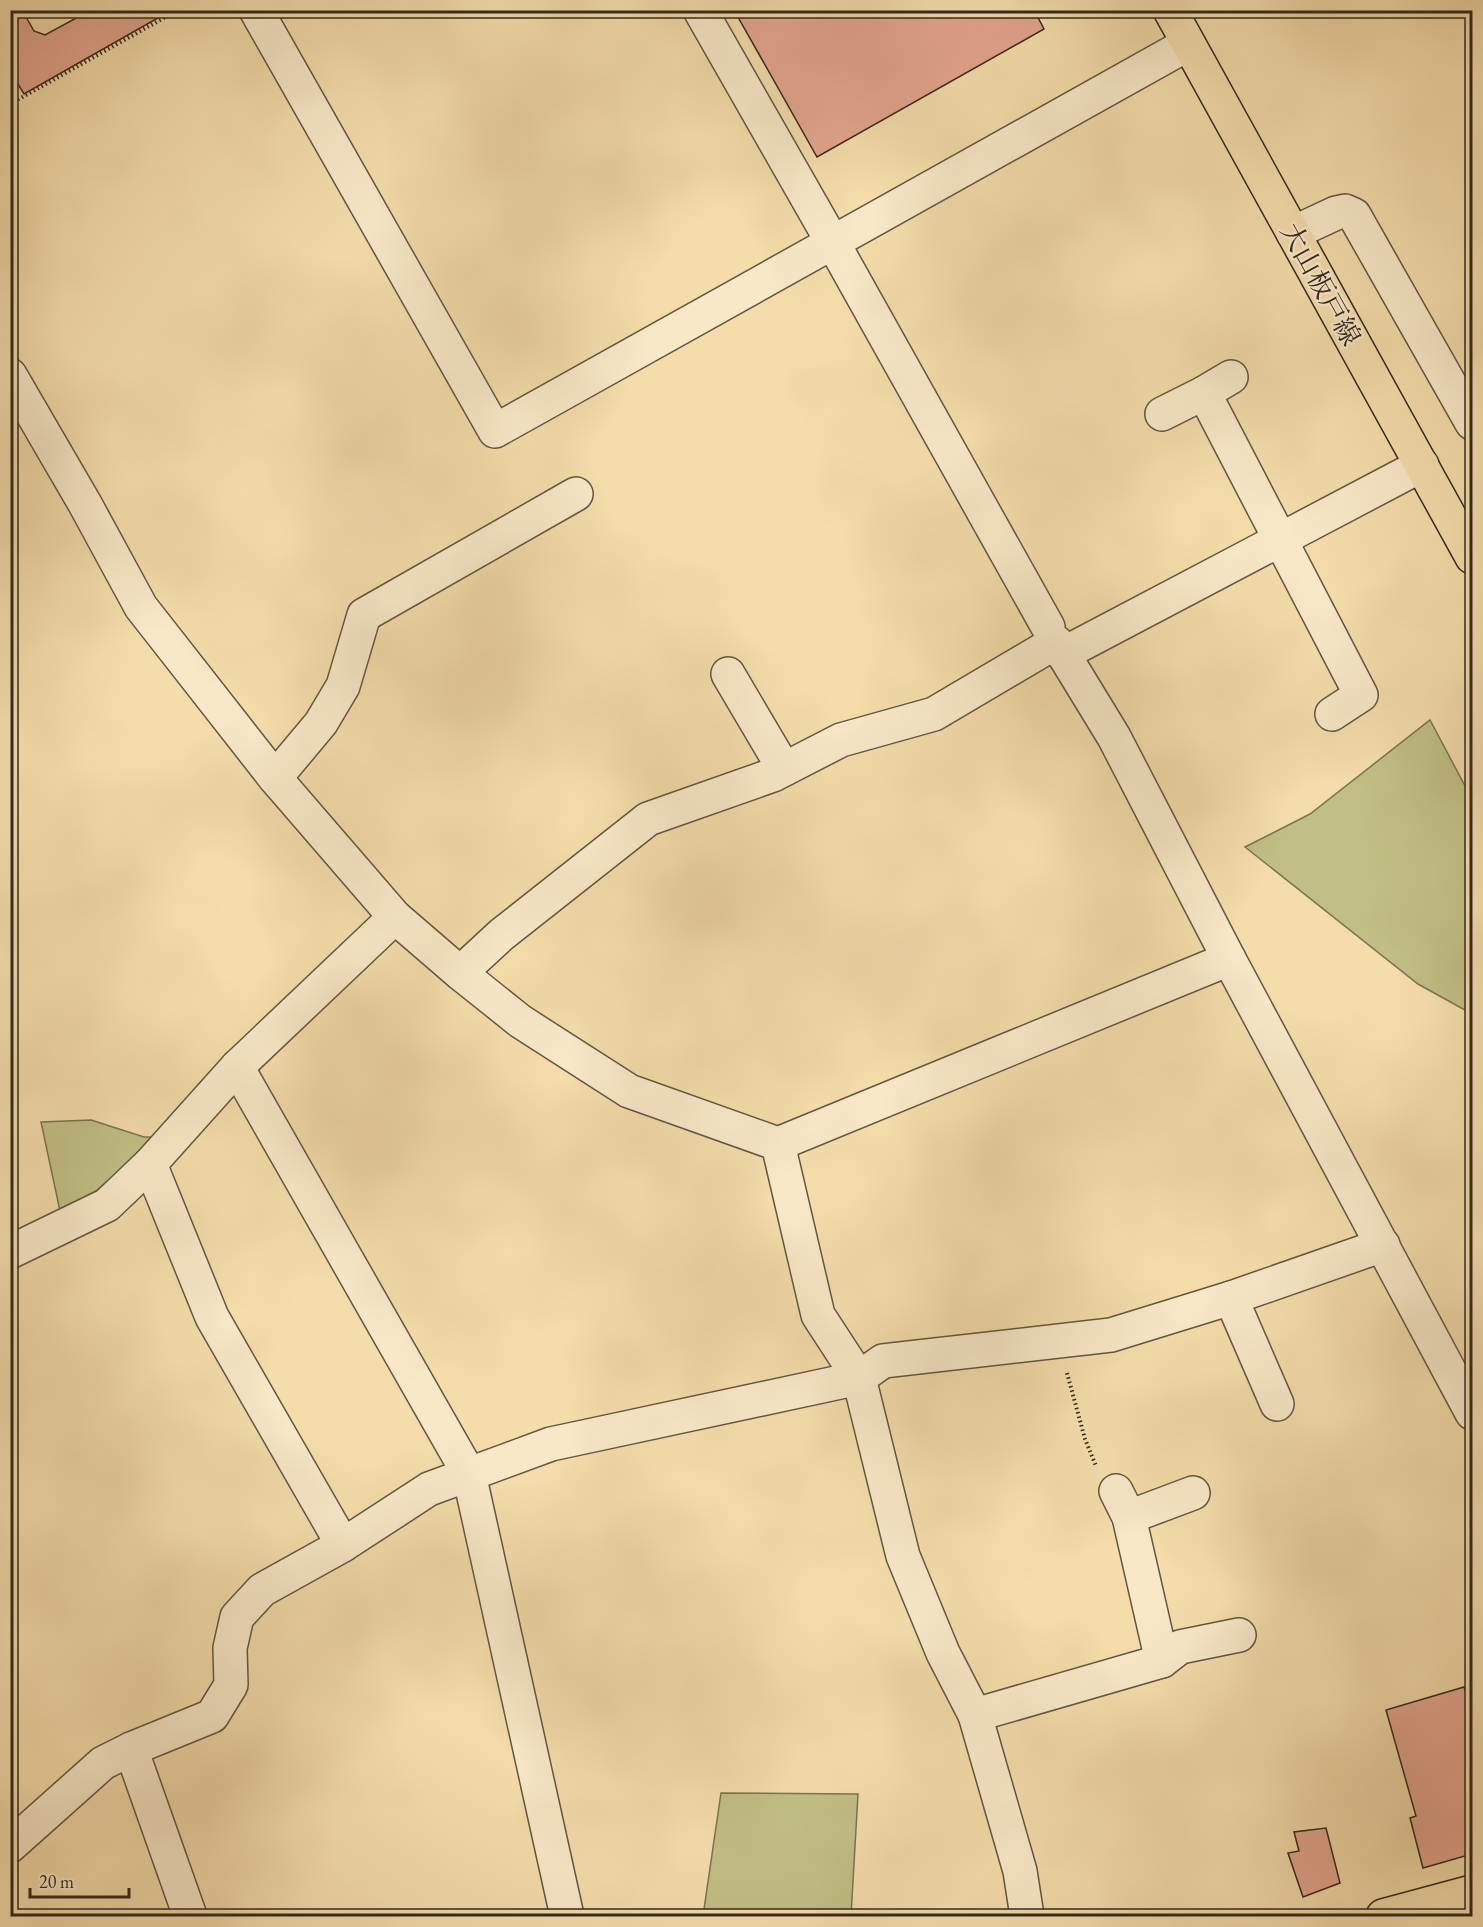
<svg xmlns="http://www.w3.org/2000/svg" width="1483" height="1927" font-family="'EB Garamond','Noto Serif JP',serif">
<rect width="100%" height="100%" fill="#f4dcab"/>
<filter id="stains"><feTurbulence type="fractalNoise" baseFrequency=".00333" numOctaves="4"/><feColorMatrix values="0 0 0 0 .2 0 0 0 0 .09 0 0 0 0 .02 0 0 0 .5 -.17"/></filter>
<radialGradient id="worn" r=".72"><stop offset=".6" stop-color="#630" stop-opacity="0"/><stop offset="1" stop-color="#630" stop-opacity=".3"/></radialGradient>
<g fill="#c1bf85" stroke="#7a7452" stroke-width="1.5">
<path d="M1430,720L1464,784L1472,795V1014L1418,984L1245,847L1310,814Z"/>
<path d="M91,1120L144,1137H158L96,1191L60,1211L41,1122Z"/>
<path d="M721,1793L858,1794L851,1916H703Z"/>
</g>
<g fill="#e3a58e" stroke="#322a1f" stroke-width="1.5">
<path d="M10,10H22L34,31L45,35L91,10H172L24,94L10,71Z"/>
<path d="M734,10H1034L1044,29L817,157Z"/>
<path d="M1464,1687L1472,1710V1854L1423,1868L1410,1818L1416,1816L1386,1710Z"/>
<path d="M1326,1828L1340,1883L1303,1897L1288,1853L1299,1851L1294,1832Z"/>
</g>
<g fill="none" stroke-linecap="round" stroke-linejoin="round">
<g stroke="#625642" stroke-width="36">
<g id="minor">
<path d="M256,10L495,431L1188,44"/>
<path d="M700,10L833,243L1048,627"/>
<path d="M1293,233L1336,213L1345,211L1354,215L1472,423"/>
<path d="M10,375L85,504L141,607L275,778L395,917L460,973L520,1021L629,1091L778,1144L818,1315L859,1378L903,1556L943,1653L975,1715L1020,1871L1027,1916"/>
<path d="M1204,393L1231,377"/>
<path d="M1162,414L1204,393L1361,695L1332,714"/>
<path d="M1063,654L1422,465"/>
<path d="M728,674L784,769"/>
<path d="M275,778L321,723L343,686L364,615L576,494"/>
<path d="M460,973L501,935L648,819L773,775L841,740L934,714L1056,642L1114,737L1229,959L1472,1413"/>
<path d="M237,1067L469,1474L567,1916"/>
<path d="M778,1144L1229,959"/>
<path d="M150,1164L212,1317L343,1545"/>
<path d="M10,1252L107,1205L150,1164L237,1067L395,917"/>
<path d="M1231,1298L1277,1404"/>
<path d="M1116,1491L1129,1517L1162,1661"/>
<path d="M1129,1517L1193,1493"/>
<path d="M975,1715L1162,1661L1180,1647L1239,1635"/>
<path d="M131,1749L190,1916"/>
<path d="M10,1846L103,1763L131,1749L212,1716L231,1685L230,1648L237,1617L262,1590L343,1545L429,1489L551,1444L859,1378L883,1361L1111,1335L1231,1298L1383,1245"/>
</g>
</g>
<g stroke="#322a1f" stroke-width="36">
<path id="major" d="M1170,10L1472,557"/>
</g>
<g stroke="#322a1f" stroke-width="36">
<path id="highway" d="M1383,1916L1472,1892"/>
</g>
<g stroke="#322a1f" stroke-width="4" stroke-dasharray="1.5 3" stroke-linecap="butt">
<path d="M10,104L178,10"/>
<path d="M1067,1373L1085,1439L1096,1466"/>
</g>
<use href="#minor" stroke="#f8e8c8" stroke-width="33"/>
<use href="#major" stroke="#f4dcab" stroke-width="33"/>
<use href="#highway" stroke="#f4dcab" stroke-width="33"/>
</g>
<g text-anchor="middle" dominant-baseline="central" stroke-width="4.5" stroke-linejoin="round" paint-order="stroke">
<g font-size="27" fill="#322a1f" stroke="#f8e8c8">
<text transform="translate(1321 284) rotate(61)">大山板戸線</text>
</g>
</g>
<rect width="1483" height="1927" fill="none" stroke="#f4dcab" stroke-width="36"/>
<rect x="12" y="12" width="1459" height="1903" fill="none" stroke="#322a1f" stroke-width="3"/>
<rect x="18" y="18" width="1447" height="1891" fill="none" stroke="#322a1f" stroke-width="1.5"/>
<path d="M30 1888v9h99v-9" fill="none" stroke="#322a1f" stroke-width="3"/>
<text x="39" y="1888" font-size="18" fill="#322a1f" stroke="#f8e8c8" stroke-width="4.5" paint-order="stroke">20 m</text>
<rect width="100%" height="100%" filter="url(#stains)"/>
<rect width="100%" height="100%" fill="url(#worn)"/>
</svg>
